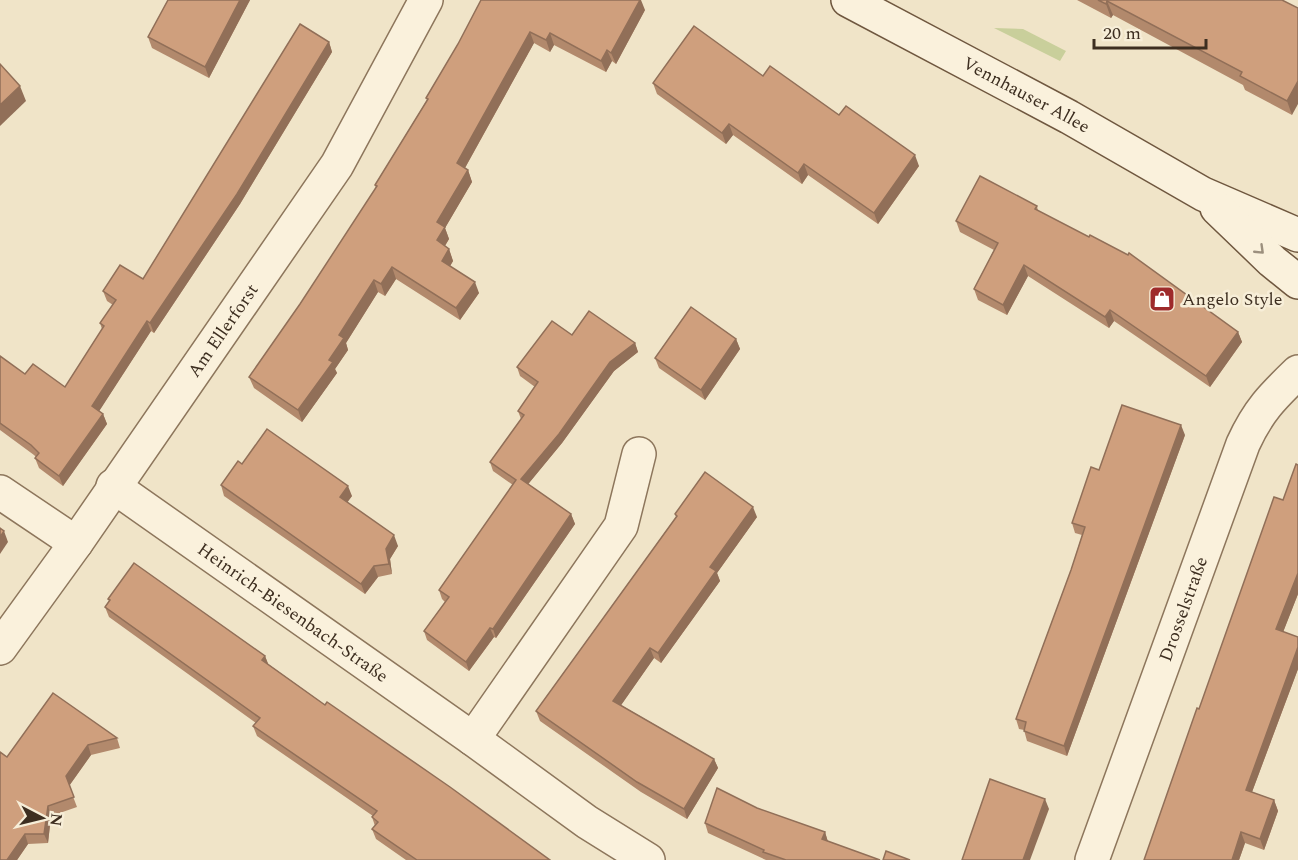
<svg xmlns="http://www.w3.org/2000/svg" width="1298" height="860" font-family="Spectral,serif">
<rect width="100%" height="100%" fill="#f0e4c8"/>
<path fill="#c9cf9b" d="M994,28L1023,29L1066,51L1060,61Z"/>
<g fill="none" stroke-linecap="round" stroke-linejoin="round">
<g stroke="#8d765c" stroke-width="36">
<g id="street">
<path id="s1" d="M113,486L473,739L587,822L648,860"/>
<path d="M0,492L76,543"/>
<path id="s2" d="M0,648L76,543L337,165L426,0"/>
<path d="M473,739L621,526L639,454"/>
<path id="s3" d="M1092,860L1243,444C1258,411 1272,397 1298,372"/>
</g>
</g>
<g stroke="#6f573f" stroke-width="36">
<g id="secondary">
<path id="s4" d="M848,0L1069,117L1203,194L1298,235"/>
<path d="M1217,208L1272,261L1298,282"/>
</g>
</g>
<use href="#street" stroke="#faf1dc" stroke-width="33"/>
<use href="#secondary" stroke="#faf1dc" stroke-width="33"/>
</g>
<g fill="#b2896c">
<path d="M168,0H250L209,78L152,48L148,37Z"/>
<path d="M1077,0H1282L1292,115L1245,90L1243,85L1113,15L1111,18Z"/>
<path d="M645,10L616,64L612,61L606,72L554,45L550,52L534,43L465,168L468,170L472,182L445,228L449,239L445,246L449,249L453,261L450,266L479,293L460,320L396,279L385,296L378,292L346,343L348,350L335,369L337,373L302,422L254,388L249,377L300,304L376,188L375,185L427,100L426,98L458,44Z"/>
<path d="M329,42L332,52L240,204L154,333L151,331L99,411L103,414L107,424L63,486L39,468L35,458L36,457L34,455L0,430V356L25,374L65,387L102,329L100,323L113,305L107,301L103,291L143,279Z"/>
<path d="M763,76L839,115L919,166L878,224L808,175L802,184L733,135L726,144L657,94L653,83Z"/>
<path d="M1037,206L1038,211L1238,332L1242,342L1210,387L1114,321L1109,328L1028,276L1007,315L978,300L974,289L994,250L960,232L956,221Z"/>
<path d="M572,335L635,343L638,352L614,371L562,443L528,484L571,514L575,524L496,638L494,637L469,671L427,640L424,631L445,602L442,599L439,590L513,485L493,471L490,462L521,419L518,411L535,387L520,376L517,367Z"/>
<path d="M736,339L740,349L705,400L659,368L655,358Z"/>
<path d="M1185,435L1067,756L1027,741L1024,730L1019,729L1016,719L1071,570L1082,535L1075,533L1072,523L1099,470Z"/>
<path d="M242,464L352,496L347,502L398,546L390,559L392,574L378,577L365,594L224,496L221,485Z"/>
<path d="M1283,500L1298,594L1283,632L1298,669L1252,792L1274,800L1278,811L1264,850L1245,843L1239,860L1199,709Z"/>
<path d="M675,514L757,517L717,573L720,581L661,663L654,658L621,705L714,759L718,768L687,819L641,792L540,721L536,711L676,517Z"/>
<path d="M108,599L265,656L268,664L325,705L550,860H406L376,839L372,829L375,826L372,817L373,816L257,736L253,726L256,723L109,617L105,607L109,601Z"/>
<path d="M117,738L120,748L91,755L69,786L77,807L51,816L48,843L28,844L17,860L7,757Z"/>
<path d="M757,808L825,832L828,842L880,860H766L708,833L705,823Z"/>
</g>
<g fill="#916f58">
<path d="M240,0H250L209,78L205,67Z"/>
<path d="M640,0H641L645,10L616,64L611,53Z"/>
<path d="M1107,1L1113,15L1111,18L1106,4Z"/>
<path d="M530,32L534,43L461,175L457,163Z"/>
<path d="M550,33L554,45L550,52L546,40Z"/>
<path d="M329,42L332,52L240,204L154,333L150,323Z"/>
<path d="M607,50L612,61L606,72L601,61Z"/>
<path d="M1298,81V104L1292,115L1287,101Z"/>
<path d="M20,86L26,101L0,126V105Z"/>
<path d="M729,124L733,135L726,144L722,133Z"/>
<path d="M915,155L919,166L878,224L874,213Z"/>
<path d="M804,164L808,175L802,184L798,173Z"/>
<path d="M468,170L472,182L445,228L449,239L441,252L437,240V222Z"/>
<path d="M449,249L453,261L446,273L442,261Z"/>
<path d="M1024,265L1028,276L1007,315L1003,305Z"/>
<path d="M392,267L396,279L385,296L381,284Z"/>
<path d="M374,280L378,292L346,343L348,350L335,369L337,373L302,422L298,410L339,335Z"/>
<path d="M475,282L479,293L460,320L456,308Z"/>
<path d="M1110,310L1114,321L1109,328L1105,317Z"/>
<path d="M147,321L151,331L96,416L92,406Z"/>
<path d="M1238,332L1242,342L1210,387L1206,376Z"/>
<path d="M736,339L740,349L705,400L701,390Z"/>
<path d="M635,343L638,352L614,371L562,443L525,488L521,479L610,362Z"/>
<path d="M103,414L107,424L63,486L59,476Z"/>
<path d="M1181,425L1185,435L1067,756L1064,746Z"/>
<path d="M348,486L352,496L344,507L340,497Z"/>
<path d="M753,507L757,517L717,573L720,581L661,663L658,653L710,567Z"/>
<path d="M571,514L575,524L496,638L493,629Z"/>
<path d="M4,531L8,542L0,554V537Z"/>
<path d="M394,535L398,546L390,559L392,574L389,564L386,549Z"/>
<path d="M374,566L378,577L365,594L361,584Z"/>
<path d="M1298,573V594L1280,640L1276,629Z"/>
<path d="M490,628L494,637L469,671L466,662Z"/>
<path d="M1298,647V669L1249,800L1246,790Z"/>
<path d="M650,648L654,658L617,711L613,701Z"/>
<path d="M265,656L269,666L262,660Z"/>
<path d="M88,745L91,755L69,786L66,776Z"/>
<path d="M714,759L718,768L687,819L684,809Z"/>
<path d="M1045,799L1049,809L1030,860H1023Z"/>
<path d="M1274,800L1278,811L1264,850L1260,839Z"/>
<path d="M48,806L51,816L48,843L44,834Z"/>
<path d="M825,832L828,842L822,839Z"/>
<path d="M1241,832L1245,843L1239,860H1232Z"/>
<path d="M25,834L28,844L17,860H7Z"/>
</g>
<g fill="#cf9f7d" stroke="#916f58" stroke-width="1.5">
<path d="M168,0H240L205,67L148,37Z"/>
<path d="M481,0H640L611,53L607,50L601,61L550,33L546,40L530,32L457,163L468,170L437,222L445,227L437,240L449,249L442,261L475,282L456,308L392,267L381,284L374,280L339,335L344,338L329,360L333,362L298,410L249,377L300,304L377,186L375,185L428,99L426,98L458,44Z"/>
<path d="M1098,0H1282L1298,8V81L1287,101L1240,76L1242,72L1107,1L1106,4Z"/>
<path d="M300,24L329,42L237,194L150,323L147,321L92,406L103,414L59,476L35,458L39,453L31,445L0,423V356L25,374L33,364L65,387L104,326L100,323L116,300L103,291L120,265L143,279Z"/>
<path d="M694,26L763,76L770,66L839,115L846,106L915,155L874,213L804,164L798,173L729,124L722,133L653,83Z"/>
<path d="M0,64L20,86L0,105Z"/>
<path d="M980,176L1037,206L1035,209L1089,237L1090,235L1128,255L1129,253L1238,332L1206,376L1110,310L1105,317L1024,265L1003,305L974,289L998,243L956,221Z"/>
<path d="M691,307L736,339L701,390L655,358Z"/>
<path d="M589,311L635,343L610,362L559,434L521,479L571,514L493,629L490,628L466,662L424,631L449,597L439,590L516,480L490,462L524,415L518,411L538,382L517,367L552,321L572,335Z"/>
<path d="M1122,405L1181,425L1064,746L1024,731L1026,722L1016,719L1071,570L1085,527L1072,523L1091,467L1099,470Z"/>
<path d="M267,429L348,486L340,497L394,535L386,549L389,564L374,566L361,584L221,485L238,461L242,464Z"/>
<path d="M1296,464L1298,465V573L1276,629L1298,637V647L1246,790L1274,800L1260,839L1241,832L1232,860H1144L1197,708L1199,709L1274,497L1283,500Z"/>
<path d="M705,472L753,507L710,567L716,571L658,653L650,648L613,701L714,759L684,809L637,782L536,711L677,516L675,514Z"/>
<path d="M0,528L4,531L0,537Z"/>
<path d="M134,563L265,656L262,660L325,705L327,702L450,787L550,860H417L372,829L378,822L372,817L377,811L253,726L260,718L105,607L110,600L108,599Z"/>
<path d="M53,693L117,738L88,745L66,776L74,797L48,806L44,834H25L7,860H0V752L7,757Z"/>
<path d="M990,779L1045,799L1023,860H962Z"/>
<path d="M717,788L757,808L825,832L822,839L880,860H786L763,852L764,850L705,823Z"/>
<path d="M886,851L910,860H883Z"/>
</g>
<defs><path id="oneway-chevron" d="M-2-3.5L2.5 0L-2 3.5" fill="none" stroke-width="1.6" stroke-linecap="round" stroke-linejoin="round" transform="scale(1.5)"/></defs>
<use stroke="#9c907e" href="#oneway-chevron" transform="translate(1260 250) rotate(44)"/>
<defs>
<g id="shop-square" transform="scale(1.35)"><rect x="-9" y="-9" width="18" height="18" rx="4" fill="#9e2a2b" stroke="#f7eed8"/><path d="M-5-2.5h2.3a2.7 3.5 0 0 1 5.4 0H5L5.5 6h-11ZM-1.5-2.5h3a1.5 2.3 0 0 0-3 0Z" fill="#fff"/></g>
</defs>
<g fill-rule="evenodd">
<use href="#shop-square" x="1162" y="299"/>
</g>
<g text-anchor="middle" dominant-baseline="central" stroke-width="5" stroke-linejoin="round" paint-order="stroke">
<g font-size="18" fill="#3d2e20" stroke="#f7eed8">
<text stroke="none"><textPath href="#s4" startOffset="202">Vennhauser Allee</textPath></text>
<text stroke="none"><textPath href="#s2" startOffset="388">Am Ellerforst</textPath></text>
<text stroke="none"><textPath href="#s3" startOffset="267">Drosselstraße</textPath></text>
<text stroke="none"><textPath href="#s1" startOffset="220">Heinrich-Biesenbach-Straße</textPath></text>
</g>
<g font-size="18" fill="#3d2e20" stroke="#f7eed8" text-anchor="start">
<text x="1182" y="299">Angelo Style</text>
</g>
</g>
<g transform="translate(42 818) rotate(97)" stroke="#f7eed8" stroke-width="4.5" paint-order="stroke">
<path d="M0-4.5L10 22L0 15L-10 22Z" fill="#3d2e20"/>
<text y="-9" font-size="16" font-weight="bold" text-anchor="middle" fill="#3d2e20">N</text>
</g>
<path d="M1094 39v9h112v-9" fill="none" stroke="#3d2e20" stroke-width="3"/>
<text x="1103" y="39" font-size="18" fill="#3d2e20" stroke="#f7eed8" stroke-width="4.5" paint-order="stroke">20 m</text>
</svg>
